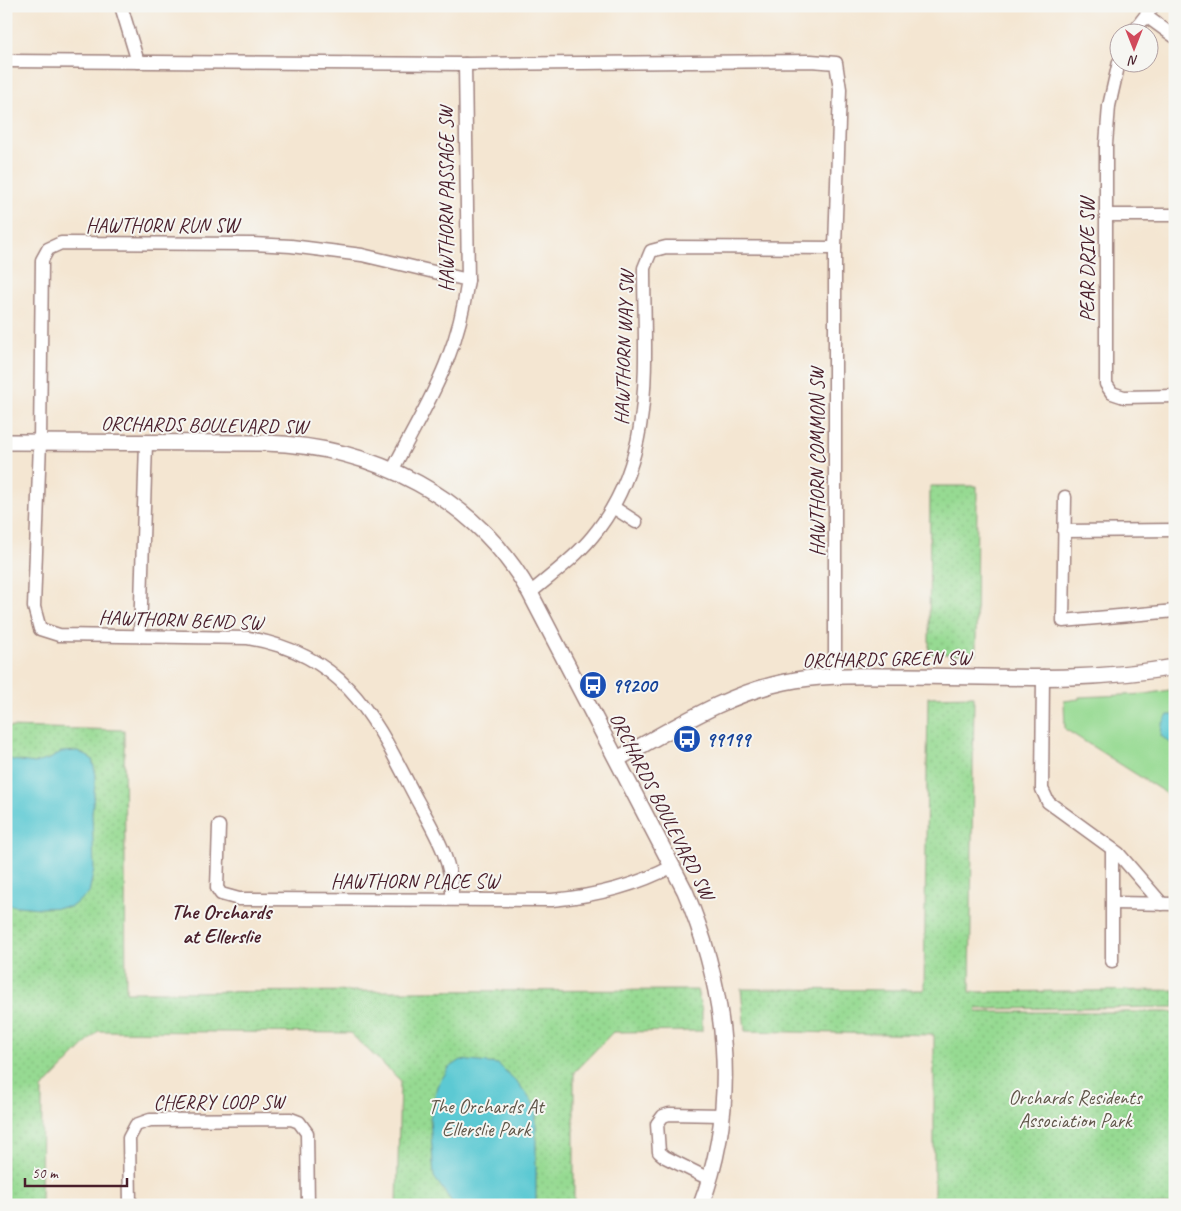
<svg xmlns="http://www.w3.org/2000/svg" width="1181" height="1211" font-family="Caveat,sans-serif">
<defs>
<pattern id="park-dots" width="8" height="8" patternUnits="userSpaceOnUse" patternTransform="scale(1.25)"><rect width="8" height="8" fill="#96da92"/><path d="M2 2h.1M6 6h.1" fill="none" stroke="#83bb7e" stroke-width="1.8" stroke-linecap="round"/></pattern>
</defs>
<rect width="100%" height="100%" fill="#f6f6f2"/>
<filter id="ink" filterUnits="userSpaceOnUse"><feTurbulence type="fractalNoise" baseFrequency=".02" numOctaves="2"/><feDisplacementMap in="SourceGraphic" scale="10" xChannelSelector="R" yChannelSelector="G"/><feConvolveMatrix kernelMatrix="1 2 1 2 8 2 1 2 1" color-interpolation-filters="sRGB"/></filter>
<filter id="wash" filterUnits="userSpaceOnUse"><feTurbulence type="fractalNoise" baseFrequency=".0096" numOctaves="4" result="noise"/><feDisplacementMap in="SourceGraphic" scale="20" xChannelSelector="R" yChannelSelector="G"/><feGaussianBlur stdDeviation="1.12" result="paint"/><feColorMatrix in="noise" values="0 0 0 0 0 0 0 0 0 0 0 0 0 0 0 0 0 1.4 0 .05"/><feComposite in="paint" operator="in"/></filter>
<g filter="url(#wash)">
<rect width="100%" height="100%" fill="#f4e6d2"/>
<path fill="#96da92" stroke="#707c5e" d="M1175,689V804L1164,792L1065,729L1064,701L1079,699V697L1146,694Z"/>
<g fill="url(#park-dots)" stroke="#707c5e">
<path d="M930,486H977L976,654H929Z"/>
<path d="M974,696L970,992L1175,990V1007L977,1009L976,1012H1175V1205H934V1035L745,1031L741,989L924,990L928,697Z"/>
<path d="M6,727L124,730L126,992L697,990L702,1011V1031L613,1032L574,1072V1202L579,1205H397L400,1080L350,1033L98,1031L42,1089L41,1205H6Z"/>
</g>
<g fill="#5cc9d3" stroke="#53747f">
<path d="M1168,715H1175V746L1161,736L1162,725Z"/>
<path d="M78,751L92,759L96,775L92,813L94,869L89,893L71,907L40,908L6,905V755L12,760L35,763L50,759L61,752Z"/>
<path d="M461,1060L498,1064L518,1083L536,1107V1205H454L434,1177L430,1119L437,1086L449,1068Z"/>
</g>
</g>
<g filter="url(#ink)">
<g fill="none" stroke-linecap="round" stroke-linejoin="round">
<g stroke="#9f827e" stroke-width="15">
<g id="minor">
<path d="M121,6L138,62"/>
<path d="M1146,16L1175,37"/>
<path d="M1133,32L1153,6"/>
<path d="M6,61L465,64L811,61L836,63L840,89L835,248V676"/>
<path d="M1119,62L1109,106L1106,144V384L1112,393L1124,397L1175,396"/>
<path d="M1106,215H1175"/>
<path d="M393,469C411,433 434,396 448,358C458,333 464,307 468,280L465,64"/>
<path d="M1065,497L1063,621L1175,611"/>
<path d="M613,507L636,522"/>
<path d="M1064,531L1175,530"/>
<path d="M530,593C550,576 574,559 592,537C657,459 644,363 644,268L651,251L666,247L835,248"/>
<path d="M140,636L146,443"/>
<path d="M1043,676L1042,789L1048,802L1118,853L1162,904"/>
<path d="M219,826L217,888L221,894L239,899L552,900C595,896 634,887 673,866"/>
<path d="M1112,849V961"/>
<path d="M452,899C454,863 434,831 417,800C374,718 349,656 248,638L59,635L40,629L34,607L40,442L42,260L48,249L61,243L253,244L291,246L362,255L468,280"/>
<path d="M1113,903L1175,904"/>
<path d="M709,1179L665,1157L659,1152L657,1124L663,1116L669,1114L722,1115"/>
<path d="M130,1205L129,1138L136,1125L150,1120L291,1119L299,1122L307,1133L308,1205"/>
</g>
</g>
<g stroke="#9f827e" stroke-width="18">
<g id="tertiary">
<path d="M6,442L265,443C373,446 476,497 530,593L685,891C727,990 740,1102 701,1205"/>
<path d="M617,759C670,731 725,694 785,682C824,674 863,676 902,676C993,676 1085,683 1175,667"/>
</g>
</g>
<use href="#minor" stroke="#fff" stroke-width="12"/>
<use href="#tertiary" stroke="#fff" stroke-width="15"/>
</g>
</g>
<defs>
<g id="bus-disc" transform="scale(1.4375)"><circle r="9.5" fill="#1a4fb4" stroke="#f6f6f2"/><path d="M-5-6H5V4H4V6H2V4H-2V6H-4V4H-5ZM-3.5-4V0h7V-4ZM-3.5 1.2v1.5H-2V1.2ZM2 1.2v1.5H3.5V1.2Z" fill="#fff"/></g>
</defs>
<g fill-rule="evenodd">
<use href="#bus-disc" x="593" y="685"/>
<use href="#bus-disc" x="687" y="739"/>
</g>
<g text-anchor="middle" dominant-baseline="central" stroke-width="4" stroke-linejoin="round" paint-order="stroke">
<g font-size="20" fill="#4a1f2b" stroke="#f6f6f2">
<text transform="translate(446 199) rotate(-90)">HAWTHORN PASSAGE SW</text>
<text x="162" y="225">HAWTHORN RUN SW</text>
<text transform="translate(1087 260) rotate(-90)">PEAR DRIVE SW</text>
<text transform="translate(624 348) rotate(-88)">HAWTHORN WAY SW</text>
<text transform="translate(204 425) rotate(1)">ORCHARDS BOULEVARD SW</text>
<text transform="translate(817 462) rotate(-90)">HAWTHORN COMMON SW</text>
<text transform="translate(181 620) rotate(2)">HAWTHORN BEND SW</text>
<text transform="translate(887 659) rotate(-1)">ORCHARDS GREEN SW</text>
<text transform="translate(662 806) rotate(63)">ORCHARDS BOULEVARD SW</text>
<text x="415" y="881">HAWTHORN PLACE SW</text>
<text x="219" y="1102">CHERRY LOOP SW</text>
</g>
<g font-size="20" font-weight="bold" fill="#164399" stroke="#f6f6f2" text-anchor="start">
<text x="612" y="685">99200</text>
<text x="706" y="739">99199</text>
</g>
<g font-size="20" fill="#61574a" stroke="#f6f6f2">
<text x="1075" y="1097">Orchards Residents<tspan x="1075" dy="23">Association Park</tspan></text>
<text x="486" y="1106">The Orchards At<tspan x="486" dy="23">Ellerslie Park</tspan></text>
</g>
<g font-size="21" font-weight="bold" fill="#4a1f2b" stroke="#f6f6f2">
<text x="221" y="912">The Orchards<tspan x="221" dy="24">at Ellerslie</tspan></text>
</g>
</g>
<rect width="1181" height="1211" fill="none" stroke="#f6f6f2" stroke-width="25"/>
<g transform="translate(1134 48) rotate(180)"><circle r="24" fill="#f6f6f2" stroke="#b1a0a2"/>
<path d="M0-4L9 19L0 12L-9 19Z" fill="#d1495b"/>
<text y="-8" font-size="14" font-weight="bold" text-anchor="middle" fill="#4a1f2b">N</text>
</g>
<path d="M25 1178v8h102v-8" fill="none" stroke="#4a1f2b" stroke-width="2.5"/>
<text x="32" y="1178" font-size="15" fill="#4a1f2b" stroke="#f6f6f2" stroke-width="4" paint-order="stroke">50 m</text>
</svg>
